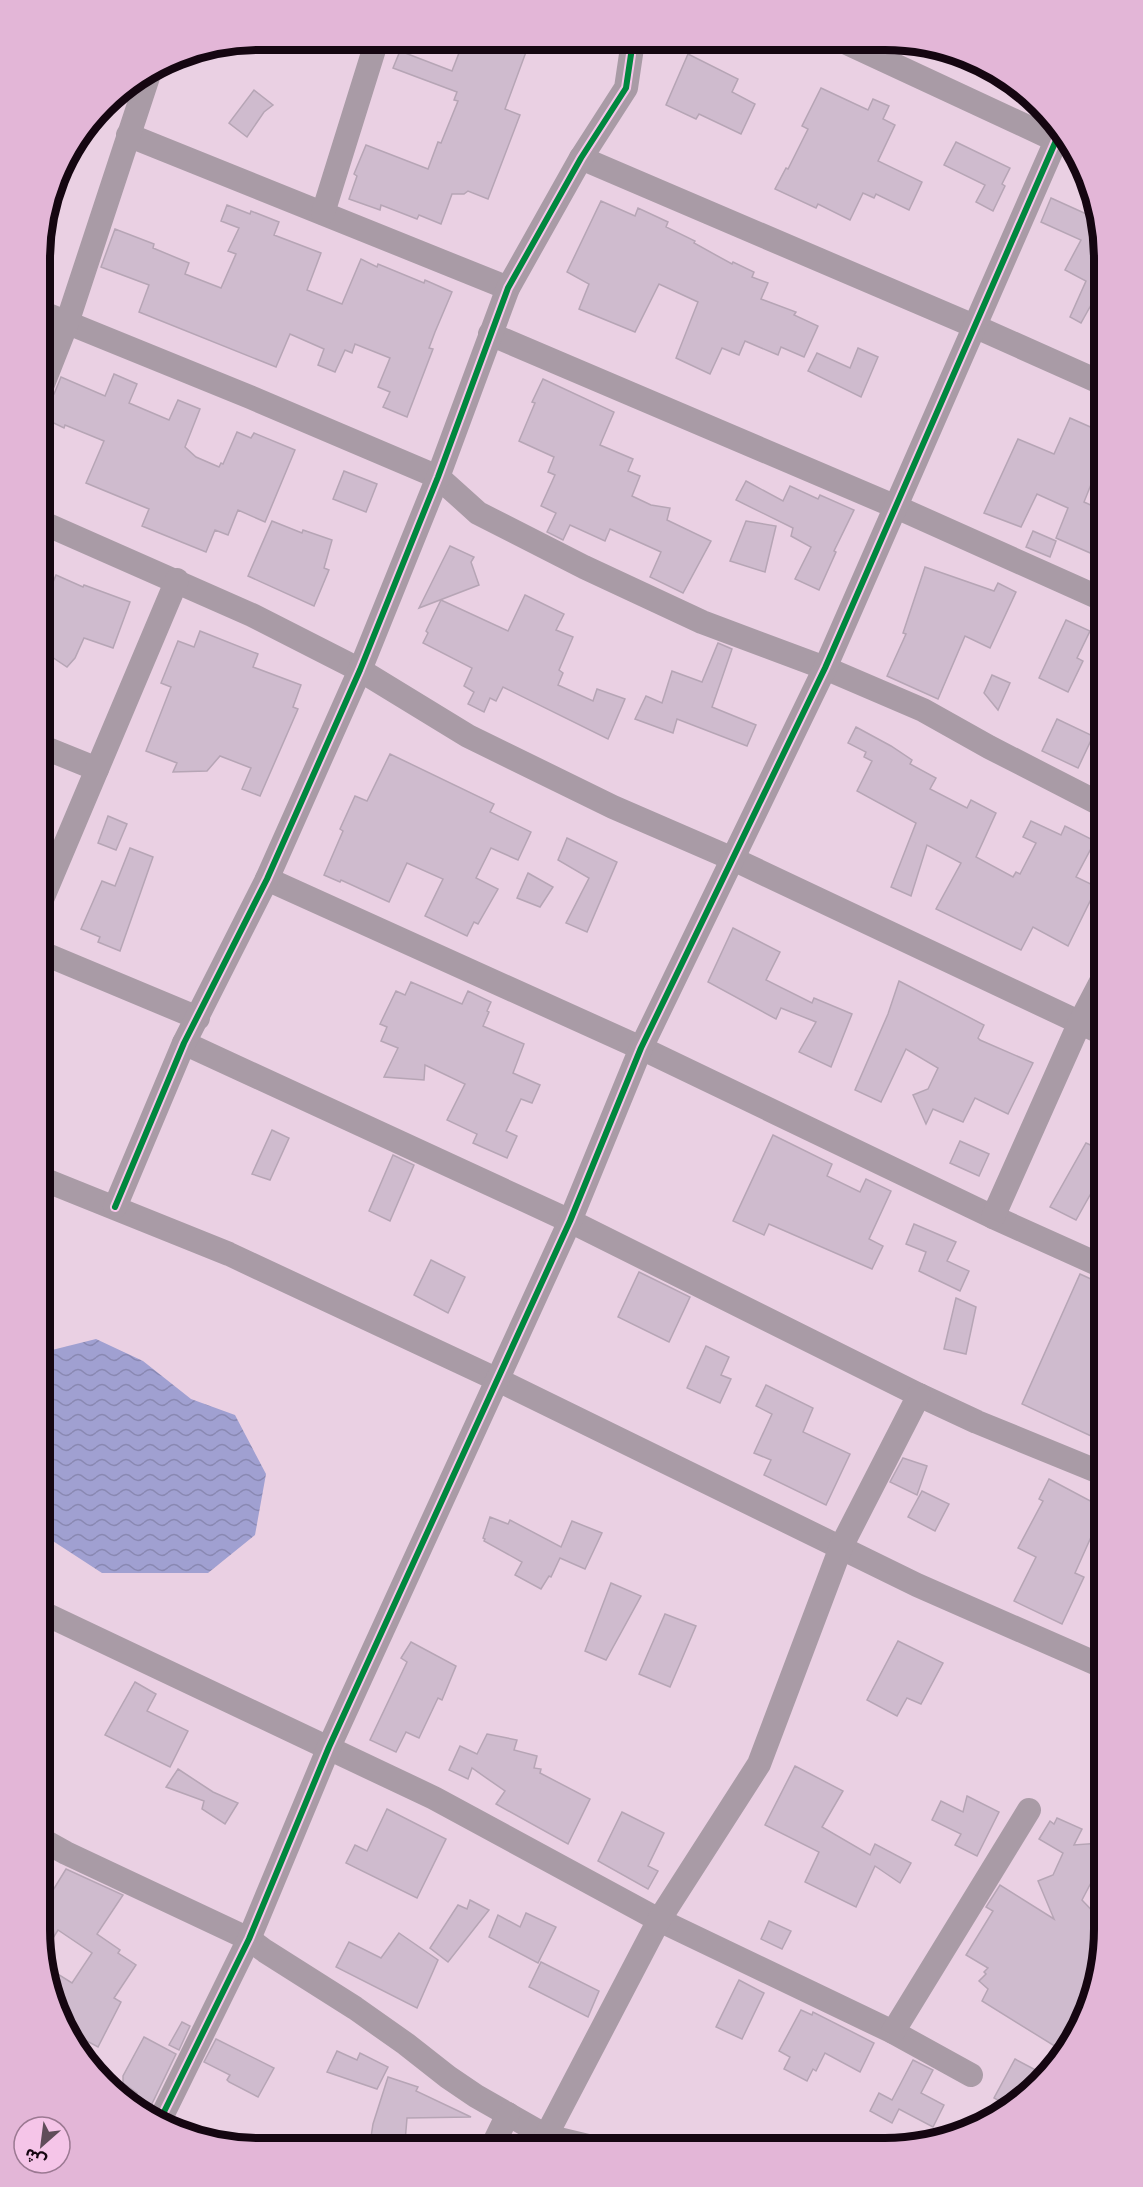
<svg xmlns="http://www.w3.org/2000/svg" width="1143" height="2187" font-family="Merriweather,'Noto Sans Arabic',serif">
<defs>
<pattern id="water-waves" width="16" height="10" patternUnits="userSpaceOnUse" patternTransform="scale(1.5)"><rect width="16" height="10" fill="#a0a0d1"/><path d="M0 5q4-4 8 0t8 0" fill="none" stroke="#8988b2"/></pattern>
</defs>
<rect width="100%" height="100%" fill="#ead0e3"/>
<path fill="url(#water-waves)" d="M96,1339L143,1361L191,1399L235,1415L266,1474L255,1535L208,1573H102L39,1532L40,1353Z"/>
<g fill="#cfbbce" stroke="#b6a5b5" stroke-width="1.5">
<path d="M464,40H488L508,48L510,45L526,52L505,109L520,115L488,199L468,191L464,194H452L441,224L419,215L417,219L381,205L380,210L349,199L357,176L354,174L366,145L428,169L438,142L441,143L458,101L454,100L457,92L393,68L400,51L452,71Z"/>
<path d="M688,54L738,79L732,92L755,104L741,134L699,114L696,119L666,105Z"/>
<path d="M821,88L868,110L873,99L889,106L883,119L895,125L878,161L922,182L909,210L876,194L874,198L863,193L850,220L818,204L816,208L775,189L786,168L788,169L808,129L802,126Z"/>
<path d="M254,90L273,105L264,112L247,137L229,123Z"/>
<path d="M956,142L1010,168L1002,184L1005,186L993,211L976,202L985,185L944,165Z"/>
<path d="M1051,198L1093,217L1096,211L1104,258V291L1100,289L1081,323L1070,317L1086,281L1065,270L1081,240L1041,222Z"/>
<path d="M601,201L635,216L638,208L668,222L666,227L695,241L694,243L732,264L733,262L754,272L752,277L768,283L761,299L796,312L794,315L818,326L804,357L781,347L778,355L745,341L739,355L722,348L710,374L676,358L698,302L659,284L635,332L579,309L589,284L567,272Z"/>
<path d="M227,205L250,214L251,211L279,222L274,235L321,253L307,290L342,304L361,259L377,267L378,264L424,283L425,280L452,292L435,332L429,348L433,349L407,417L383,407L390,392L378,387L390,358L355,344L352,353L345,350L335,372L318,365L324,349L290,334L276,367L139,312L149,285L101,267L115,229L154,244L153,248L189,263L185,274L221,288L236,254L228,251L239,228L221,221Z"/>
<path d="M858,348L878,357L861,397L808,371L817,353L850,368Z"/>
<path d="M114,374L137,384L129,403L169,420L178,400L200,409L185,447L196,457L219,467L221,463L223,464L237,432L251,438L254,433L295,450L265,522L238,510L228,535L215,530L206,552L142,526L149,509L86,483L104,441L65,425L64,428L41,417L47,402L54,394L61,377L105,396Z"/>
<path d="M543,379L614,412L600,445L633,459L628,471L640,476L632,496L651,505L670,508L667,520L711,541L683,593L650,577L661,552L610,529L605,541L570,525L563,540L547,532L556,513L541,506L555,475L548,472L554,457L519,441L535,403L532,402Z"/>
<path d="M1070,418L1104,433L1093,459L1100,462L1084,502L1104,511V559L1056,538L1068,508L1037,494L1021,527L984,513L1018,439L1054,454Z"/>
<path d="M344,471L377,484L366,512L333,499Z"/>
<path d="M746,481L783,501L790,486L818,499L820,495L854,510L834,551L836,552L819,590L795,579L811,547L791,536L793,528L736,500Z"/>
<path d="M272,521L302,533L303,530L332,540L324,568L329,570L314,606L248,576Z"/>
<path d="M746,521L776,526L765,572L730,561Z"/>
<path d="M1033,531L1056,541L1050,557L1026,547Z"/>
<path d="M450,546L474,557L471,562L479,585L419,608Z"/>
<path d="M925,567L994,591L998,583L1016,592L990,648L965,636L938,699L887,676L906,634L903,633Z"/>
<path d="M56,575L83,587L84,585L130,602L113,648L84,638L75,658L67,667L40,649L47,633L40,630V614Z"/>
<path d="M525,595L564,614L556,630L573,637L559,670L563,673L558,685L593,701L597,689L625,699L608,739L503,687L496,701L490,698L484,712L468,704L474,692L464,686L472,668L423,643L428,633L426,631L441,600L508,631Z"/>
<path d="M1066,620L1090,631L1077,658L1083,661L1068,692L1039,678Z"/>
<path d="M200,631L258,654L253,667L301,685L293,707L298,709L260,796L242,789L251,768L220,756L207,771L173,772L177,763L146,751L171,687L161,683L178,641L194,647Z"/>
<path d="M718,643L732,649L712,707L756,725L747,746L677,719L673,733L635,719L646,696L662,703L672,671L702,682Z"/>
<path d="M992,675L1010,683L998,710L984,693Z"/>
<path d="M1057,719L1093,736L1078,768L1042,751Z"/>
<path d="M856,727L891,746L912,760L910,764L936,778L930,789L967,808L971,800L996,813L976,857L1013,877L1016,872L1020,874L1036,843L1023,837L1031,821L1061,835L1065,826L1095,841L1076,877L1097,887L1068,946L1033,927L1021,950L936,909L961,863L927,845L911,896L891,887L916,823L857,791L872,761L864,757L866,752L848,743Z"/>
<path d="M390,754L494,804L490,812L531,832L518,860L491,848L476,878L498,889L478,924L474,922L467,936L425,916L443,879L407,863L389,902L341,880L340,882L324,875L343,831L340,829L355,796L367,801Z"/>
<path d="M108,816L127,824L116,850L98,843Z"/>
<path d="M567,838L617,862L587,932L566,923L589,878L558,860Z"/>
<path d="M130,848L153,857L120,951L98,942L100,937L81,929L102,881L115,886Z"/>
<path d="M528,873L553,887L540,907L517,898Z"/>
<path d="M733,928L780,952L766,980L812,1003L814,998L852,1014L831,1067L799,1052L816,1022L781,1008L776,1019L708,982Z"/>
<path d="M899,981L984,1025L978,1038L980,1040L1033,1063L1008,1114L975,1098L963,1122L933,1109L926,1124L913,1095L928,1089L938,1068L906,1049L881,1102L855,1090L888,1014Z"/>
<path d="M411,982L462,1004L468,991L491,1002L487,1011L489,1012L483,1026L524,1044L513,1073L540,1085L532,1103L521,1099L506,1131L517,1136L507,1158L473,1143L477,1134L447,1120L465,1084L425,1065L424,1080L384,1077L398,1048L381,1041L387,1027L380,1024L396,991L405,995Z"/>
<path d="M272,1130L289,1138L270,1180L252,1174Z"/>
<path d="M773,1135L832,1164L827,1176L860,1192L866,1179L891,1191L869,1239L883,1246L872,1269L769,1224L764,1235L733,1221Z"/>
<path d="M960,1141L989,1154L979,1176L950,1163Z"/>
<path d="M1086,1143L1104,1151V1170L1076,1220L1050,1207Z"/>
<path d="M393,1155L414,1165L390,1221L369,1211Z"/>
<path d="M914,1224L956,1242L947,1261L969,1271L960,1291L919,1271L926,1252L906,1244Z"/>
<path d="M431,1260L465,1277L448,1313L414,1295Z"/>
<path d="M639,1272L690,1297L669,1342L618,1317Z"/>
<path d="M1080,1274L1104,1285V1442L1022,1404Z"/>
<path d="M956,1298L976,1307L966,1354L944,1349Z"/>
<path d="M706,1346L729,1357L721,1375L731,1379L720,1403L687,1388Z"/>
<path d="M766,1385L813,1408L803,1432L850,1454L826,1505L764,1475L771,1460L754,1453L772,1414L756,1406Z"/>
<path d="M903,1458L927,1466L917,1495L890,1482Z"/>
<path d="M1049,1479L1094,1503L1104,1501V1525L1096,1526L1075,1573L1084,1577L1062,1624L1014,1601L1036,1557L1018,1548L1043,1501L1039,1499Z"/>
<path d="M922,1491L949,1504L935,1531L908,1517Z"/>
<path d="M490,1517L508,1524L510,1520L561,1547L572,1521L602,1533L585,1569L560,1558L551,1577L549,1576L541,1589L515,1575L522,1562L484,1541L485,1539L483,1538Z"/>
<path d="M611,1583L641,1596L606,1660L585,1651Z"/>
<path d="M665,1614L696,1626L670,1687L639,1674Z"/>
<path d="M898,1641L943,1663L921,1704L907,1698L897,1716L867,1700Z"/>
<path d="M411,1642L456,1666L442,1700L438,1698L419,1738L406,1732L396,1752L370,1740L407,1662L401,1658Z"/>
<path d="M135,1682L156,1694L147,1711L188,1731L170,1767L105,1735Z"/>
<path d="M487,1734L517,1740L514,1750L537,1756L534,1768L541,1769L540,1773L590,1799L568,1844L496,1804L505,1791L472,1768L468,1779L449,1770L460,1746L477,1754Z"/>
<path d="M795,1766L843,1791L822,1827L870,1855L875,1844L911,1863L900,1883L875,1866L856,1907L805,1882L819,1852L765,1825Z"/>
<path d="M178,1769L213,1792L238,1803L225,1824L202,1809L204,1801L166,1787Z"/>
<path d="M967,1796L999,1812L977,1856L955,1845L961,1834L932,1820L941,1801L963,1812Z"/>
<path d="M387,1809L446,1839L417,1898L346,1863L355,1845L367,1851Z"/>
<path d="M622,1812L664,1833L648,1866L658,1871L648,1889L598,1861Z"/>
<path d="M1057,1818L1082,1829L1074,1845L1101,1843L1104,1864V1878L1094,1877L1082,1900L1100,1919L1092,1926L1104,1931V1943L1087,2012L1073,2036L1069,2034L1061,2050L982,2001L988,1989L979,1981L986,1974L984,1972L988,1968L966,1955L993,1911L986,1907L1000,1885L1054,1919L1038,1881L1053,1875L1063,1853L1039,1839L1050,1821L1054,1824Z"/>
<path d="M66,1869L123,1895L97,1934L120,1950L118,1953L136,1965L114,1998L121,2002L98,2047L66,2030L51,1999L45,1966L72,1983L92,1953L58,1930L43,1954L39,1929V1913Z"/>
<path d="M470,1900L489,1910L448,1962L430,1948L458,1905L467,1909Z"/>
<path d="M526,1913L556,1927L538,1963L489,1937L498,1915L520,1927Z"/>
<path d="M769,1921L791,1931L782,1949L761,1939Z"/>
<path d="M399,1933L438,1960L417,2008L336,1967L349,1942L381,1958Z"/>
<path d="M541,1962L599,1991L588,2017L529,1987Z"/>
<path d="M739,1980L764,1993L742,2039L716,2027Z"/>
<path d="M801,2010L812,2015L813,2012L874,2043L860,2072L825,2053L816,2071L813,2069L807,2081L784,2069L790,2057L779,2051Z"/>
<path d="M182,2022L190,2026L179,2050L169,2045Z"/>
<path d="M144,2037L176,2054L147,2114L132,2105L137,2093L123,2083V2076Z"/>
<path d="M216,2039L274,2068L258,2097L229,2082L227,2080L230,2075L204,2062Z"/>
<path d="M337,2051L357,2060L360,2053L388,2067L377,2089L327,2072Z"/>
<path d="M1015,2059L1045,2075L1011,2107L994,2098Z"/>
<path d="M913,2060L933,2070L921,2093L944,2105L933,2127L899,2109L892,2123L870,2111L879,2093L892,2100Z"/>
<path d="M388,2077L418,2087L416,2091L471,2117L407,2118L405,2142L371,2137L373,2124Z"/>
</g>
<g fill="none" stroke-linecap="round" stroke-linejoin="round">
<g stroke="#a99ba6" stroke-width="24">
<path d="M847,43L1062,143"/>
<path d="M128,135L508,288"/>
<path d="M581,158L974,326L1104,384"/>
<path d="M323,213L377,40"/>
<path d="M41,312L250,397L438,477L478,513L584,567L702,622L825,668L923,710L989,747L1104,806"/>
<path d="M490,334L894,506L1104,600"/>
<path d="M41,389L67,323L150,71"/>
<path d="M41,522L252,615L360,670L468,736L613,807L733,859L1104,1034"/>
<path d="M40,746L97,769"/>
<path d="M267,879L641,1048L993,1217L1104,1267"/>
<path d="M40,904L177,580"/>
<path d="M40,952L198,1018"/>
<path d="M184,1043L570,1221L919,1395L977,1422L1104,1474"/>
<path d="M40,1178L229,1254L496,1379L917,1585L1104,1667"/>
<path d="M115,1207L184,1043L267,879L360,670L438,477L508,288L581,158L626,88L633,41"/>
<path d="M993,1217L1080,1022L1104,976"/>
<path d="M39,1611L434,1798L659,1920L893,2032L971,2075"/>
<path d="M39,1838L66,1853L249,1939L265,1951L355,2008L406,2044L448,2077L476,2096L546,2136L592,2147"/>
<path d="M893,2032L1029,1810"/>
<path d="M159,2122L249,1939L329,1747L570,1221L641,1048L825,668L1058,136"/>
<path d="M546,2136L659,1920L759,1764L841,1547L919,1395"/>
<path d="M492,2147L508,2114"/>
</g>
<g stroke="#f5c5e8" stroke-width="10">
<g id="cycleway">
<path d="M115,1207L184,1043L267,879L360,670L438,477L508,288L581,158L626,88L633,41"/>
<path d="M159,2122L249,1939L329,1747L570,1221L641,1048L825,668L1058,136"/>
</g>
</g>
<use href="#cycleway" stroke="#00873e" stroke-width="6"/>
</g>
<path d="M0 0H1143V2187H0ZM259 50H885A209 209 0 0 1 1094 259V1929A209 209 0 0 1 885 2138H259A209 209 0 0 1 50 1929V259A209 209 0 0 1 259 50Z" fill="#e3b6d7" fill-rule="evenodd"/>
<path fill="none" stroke="#150611" stroke-width="8" d="M259 50H885A209 209 0 0 1 1094 259V1929A209 209 0 0 1 885 2138H259A209 209 0 0 1 50 1929V259A209 209 0 0 1 259 50Z"/>
<g transform="translate(42 2145) rotate(208)"><circle r="28" fill="#f5c5e8" stroke="#9b7992" stroke-width="1.5"/>
<path d="M0-4.5L10 22L0 15L-10 22Z" fill="#604d5a"/>
<text y="-9" font-size="16" font-weight="bold" text-anchor="middle" fill="#150611">ش</text>
</g>
</svg>
